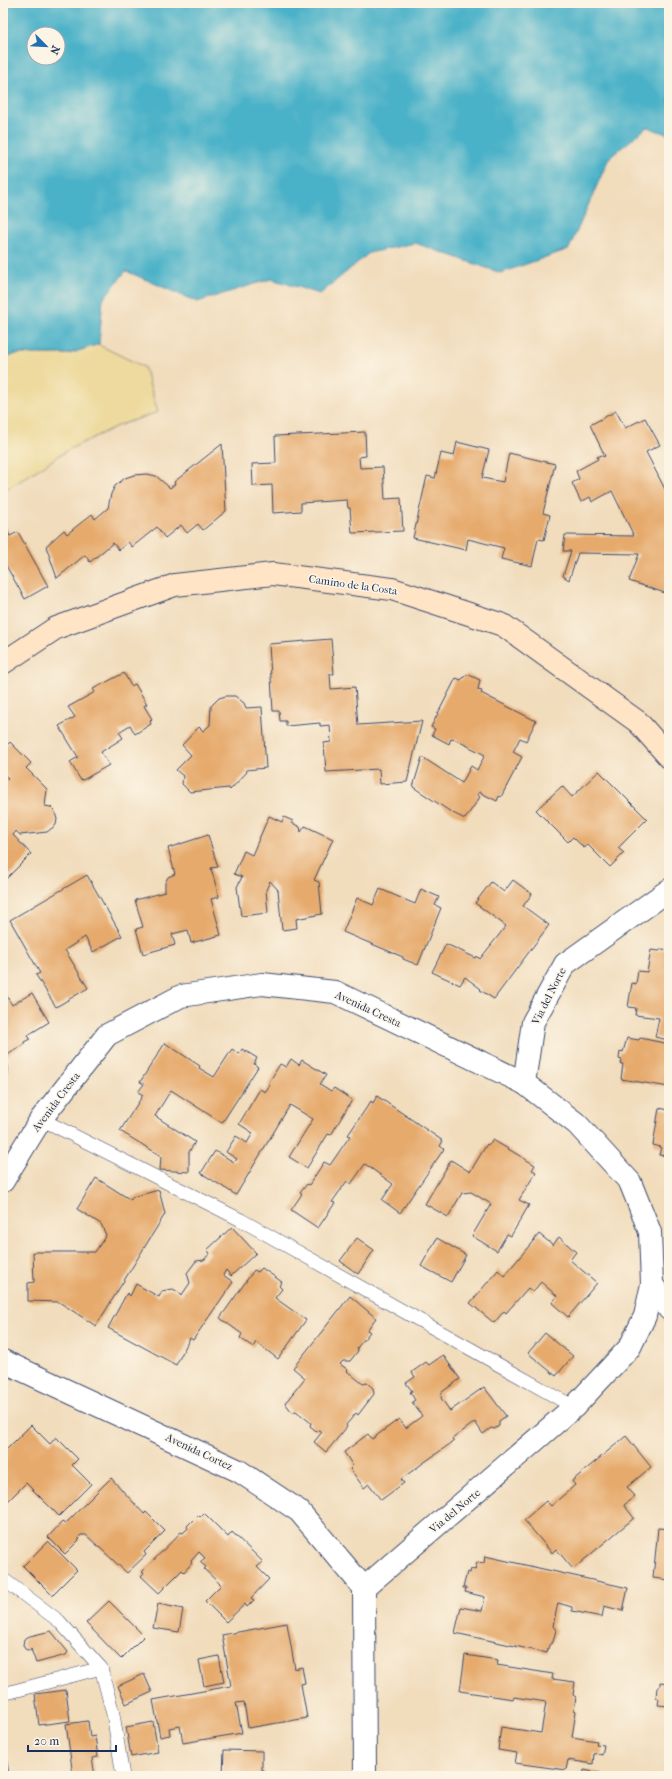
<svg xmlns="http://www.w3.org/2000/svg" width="672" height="1779" font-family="'IM FELL French Canon',serif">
<rect width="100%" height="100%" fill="#fcf5e5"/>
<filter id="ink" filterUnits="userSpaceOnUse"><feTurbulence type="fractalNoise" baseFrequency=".025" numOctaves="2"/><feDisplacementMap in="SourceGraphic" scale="8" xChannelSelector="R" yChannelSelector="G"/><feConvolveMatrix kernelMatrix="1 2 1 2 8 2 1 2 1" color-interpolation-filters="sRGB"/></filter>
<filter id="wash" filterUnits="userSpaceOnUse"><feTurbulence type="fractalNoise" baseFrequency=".012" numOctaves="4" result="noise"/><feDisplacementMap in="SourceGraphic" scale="16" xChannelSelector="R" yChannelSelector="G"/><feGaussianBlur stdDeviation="0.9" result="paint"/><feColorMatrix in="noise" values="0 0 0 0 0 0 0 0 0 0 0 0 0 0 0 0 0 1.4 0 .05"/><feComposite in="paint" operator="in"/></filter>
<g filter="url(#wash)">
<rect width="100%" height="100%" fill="#f1dcbc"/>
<path fill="#eeda9e" stroke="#84847e" d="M99,344L101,346L144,367L158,412L117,426L68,450L9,488L3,487V359L16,354H69Z"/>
<path fill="#49b1c8" stroke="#327093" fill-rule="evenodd" d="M3,3H669V135L647,127L609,158L569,249L501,273L415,243L369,253L320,294L271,279L197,302L126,271L103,299L99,344L69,354H16L3,359ZM34,34H58V58H34Z"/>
<g id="blocks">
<g fill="#e6aa6d">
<path d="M616,411L625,428L645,418L660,445L646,452L669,497V583L665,593L629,581L639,554L578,553L569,580L563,576L571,551H563L565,535L634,536L612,491L592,502L590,497L581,502L572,483L579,479L576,471L598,459L597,457L602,455L603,457L605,456L590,425Z"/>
<path d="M365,432L366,456L359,457L360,468L383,467L385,499L401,498L403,531L352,533L350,508H348L347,500L301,503V511L273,513L272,485L253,486L252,464L276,463L275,436Z"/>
<path d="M457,442L489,450L482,478L503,482L509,453L555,464L543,513L550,515L544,540L538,539L532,566L501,559L504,548L468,539L466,550L413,538L427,476L435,478L441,453L454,456Z"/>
<path d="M222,444L226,511L203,530L198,524L187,533L181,525L165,538L157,527L132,547L128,542L119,550L113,543L90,562L85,555L57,578L46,546L64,530L67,534L92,514L95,519L108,508L111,494L115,486L125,478L134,475L147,474L156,476L170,488L175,484L174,482Z"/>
<path d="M3,523L10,536L18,532L48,586L25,599L4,562L3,563Z"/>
<path d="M331,639L334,674H330L331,689L355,687L358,725L422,721L407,782L380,784L379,769L326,772L324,743L331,742L330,725L320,726V723L286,726V721H280L279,711H273L269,644Z"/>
<path d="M124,673L131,686L135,684L147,704L144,706L152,719L150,721L151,724L135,734L130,725L119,732L123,738L101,752L109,765L83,780L80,779L70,762L78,757L59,726L75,717L68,707L95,692L93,689Z"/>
<path d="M467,674L480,680L478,690L482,691L481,693L536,721L526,741L520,738L513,752L522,757L501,797L499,796L497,801L479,792L477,795L480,797L465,819L451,812L413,787L422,757L462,783L471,766L477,770L485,755L456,740L451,739L449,744L432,735L435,729L431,727L456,678L461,680Z"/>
<path d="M226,696H235L244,703L246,708L262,707L266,768L246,770L247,772L230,790L229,788L190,792L182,784L183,776L176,770L191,755L182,745L199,727L203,731L210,725L211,706L219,698Z"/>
<path d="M10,742L31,763L26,768L47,789L45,806L51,807L54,810L57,819L56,825L47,832L20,835L16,831L13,835L31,854L3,882V782L8,778L3,773V749Z"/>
<path d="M599,771L647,819L618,848L624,853L610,867L588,845L584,848L573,837L568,842L536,810L562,786L572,797Z"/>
<path d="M269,816L282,822L284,817L293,821L292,823L300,827L301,832L305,826L333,839L314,880L319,882L322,914L296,919L297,928L282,930L278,890L270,881L266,890L268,913L241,916L237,887L242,877L234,874L244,851L252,855Z"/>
<path d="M208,835L218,867L211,868L219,897L211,899L221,935L191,943L188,930L172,934L175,945L143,954L136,929L143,927L135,900L165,892V883L168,877L175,874L168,848Z"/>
<path d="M87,875L122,936L93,952L85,937L65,950L88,988L56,1007L36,975L40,973L10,920Z"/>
<path d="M513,880L532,894L523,906L549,925L494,999L480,990L481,989L465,977L460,985L432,972L446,944L476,958L477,956L480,959L506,926L475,903L491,882L504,892Z"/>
<path d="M380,889L415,904L421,889L439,897L435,905L441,908L418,965L403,959V957L343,932L357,898L373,905Z"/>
<path d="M662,949L669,950V1040L655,1037L659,1018L635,1015L636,1008L628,1007L632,983L636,984L638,971L647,972L651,950L659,951Z"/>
<path d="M3,990L12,1005L32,993L49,1022L28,1035L30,1039L24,1042V1044L3,1058Z"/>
<path d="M627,1038L639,1040L640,1038L669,1044V1087L621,1079L623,1064H621L622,1060L619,1059L620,1051L623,1052Z"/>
<path d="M165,1043L200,1066L199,1068L214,1077L232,1049L239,1054L242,1049L257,1058L254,1064L258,1067L222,1123L171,1090L155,1116L195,1142L189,1152V1172L160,1170L161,1156L120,1131L143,1095L138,1092L144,1084L140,1082Z"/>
<path d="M291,1059L299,1065L302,1060L326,1075L320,1084L331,1091L334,1088L352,1100L331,1135L328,1134L307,1168L289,1157L313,1119L290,1105L236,1195L201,1173L215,1151L234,1162L237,1159L226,1152L236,1136L247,1143L253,1133L239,1124L260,1089L265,1092L270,1085L268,1084L280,1064L286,1067Z"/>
<path d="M3,1060L9,1070L3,1074Z"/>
<path d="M377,1096L443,1141L440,1146L444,1149L400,1213L382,1200L393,1184L365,1164L351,1184L347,1181L332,1202L335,1203L318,1228L291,1210L302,1194L300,1193L307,1184L309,1185L324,1162L330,1165L350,1136L348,1135L371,1101L373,1103Z"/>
<path d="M659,1108L669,1110V1156L659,1155L661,1147L653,1145Z"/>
<path d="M493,1140L535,1165L532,1170L536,1172L519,1200L529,1205L511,1236L507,1234L497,1251L472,1236L491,1204L471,1192L462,1193L448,1217L425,1204L451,1160L470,1172L487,1144L489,1145Z"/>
<path d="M96,1178L131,1200L132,1197L159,1190L165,1214L96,1326L59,1302L28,1301V1283L34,1282L33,1252H95L106,1235L101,1224L77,1209Z"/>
<path d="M232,1227L256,1253L231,1276L226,1270L223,1275L233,1282L193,1340L190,1338L176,1365L108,1328L127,1293L130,1296L136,1284L159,1297L162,1291L173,1289L180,1293L181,1296L190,1283L187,1273L196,1261L204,1260L210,1253L207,1250Z"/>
<path d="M539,1234L553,1245L559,1237L576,1252L570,1260L597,1283L568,1317L552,1303L557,1296L541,1282L533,1292L528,1288L506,1313L504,1311L494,1323L470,1303L498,1270L504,1276Z"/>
<path d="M357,1238L374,1250L358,1274L340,1261Z"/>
<path d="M437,1238L466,1255L451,1282L421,1266Z"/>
<path d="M262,1268L282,1282L279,1286L282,1289L275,1298L306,1320L278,1359L256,1342L253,1347L240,1338L242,1334L220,1318L254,1270L258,1272Z"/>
<path d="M350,1296L376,1318L367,1330L370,1332L357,1348L358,1351L350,1361H343L340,1364L348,1370L347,1371L363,1384L367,1383L373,1388L374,1394L358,1415L356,1413L346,1425L347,1427L326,1452L314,1442L322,1432L320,1430L316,1431L310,1426L311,1423L296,1411L292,1412L285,1403L305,1378L293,1368Z"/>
<path d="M545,1333L573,1356L556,1376L528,1353Z"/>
<path d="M443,1355L460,1379L442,1392L441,1398L450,1411L484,1387L506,1416L499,1421V1426L494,1429L491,1428L483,1434L475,1422L452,1439L454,1441L401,1479L404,1483L381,1500L369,1484L364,1488L350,1469L353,1466L344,1452L368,1434L372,1439L399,1419L406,1428L422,1416L412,1402L415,1400L410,1392L412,1391L406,1383L415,1377L412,1372L426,1362L429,1365Z"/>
<path d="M31,1425L50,1444L56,1437L78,1459L72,1465L91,1484L59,1516L26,1483L3,1506V1453Z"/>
<path d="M626,1436L651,1467L627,1487L635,1496L624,1505L634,1518L573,1569L556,1549L552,1553L524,1520L546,1501L551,1506L575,1485L572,1481Z"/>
<path d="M111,1478L144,1514L146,1512L165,1531L144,1552L146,1555L127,1573L86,1535H81L78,1538L80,1539L65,1554L48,1537L62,1522L65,1524Z"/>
<path d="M204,1513L228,1537L232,1532L263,1562L257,1567L269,1579L251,1598L254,1600L247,1607L245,1604L226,1622L205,1601L221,1585L204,1569L206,1567L200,1562L205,1558L199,1552L191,1561L192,1563L184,1572L182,1570L159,1593L141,1576L144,1573L142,1572L181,1532L183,1533L188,1528L187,1526L198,1515L200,1517Z"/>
<path d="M658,1528L669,1529V1580L653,1578Z"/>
<path d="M48,1541L77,1570L52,1595L23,1566Z"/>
<path d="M485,1556L628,1588L623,1611L604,1606L602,1617L572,1611V1607L558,1603L553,1626L556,1630L553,1642L549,1645L547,1653L455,1633L461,1607L482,1611L485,1597L465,1592L466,1588H463L467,1572L470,1573L471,1569L475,1570L477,1562L484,1563Z"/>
<path d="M109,1601L144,1636L121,1659L86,1623Z"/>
<path d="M158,1604L183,1609L179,1632L153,1628Z"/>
<path d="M287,1623L295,1669L302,1667L305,1683L301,1684L307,1718L248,1728L244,1702L236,1703L242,1733L183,1743L180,1726L169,1728L170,1735L160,1737L153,1700L231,1686L222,1635Z"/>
<path d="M51,1631L68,1652L66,1655L36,1663L31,1649L30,1651L25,1649L23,1645L24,1639L30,1636Z"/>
<path d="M465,1655L498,1660L497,1665L553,1674L552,1679L575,1682L573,1695L576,1697L574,1710L576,1711L572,1737L597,1741L596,1744L604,1745L602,1755L594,1753L593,1764L568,1760L566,1770L515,1763L517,1753L498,1750L501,1727L541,1733L546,1702L514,1697L513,1699L460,1691Z"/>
<path d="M219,1656L224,1682L204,1686L199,1660Z"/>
<path d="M144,1674L152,1692L126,1704L118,1686Z"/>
<path d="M660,1682L669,1683V1706L658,1705L659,1699L656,1697L657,1688L660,1686Z"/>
<path d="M66,1690L70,1721L39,1725L35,1694Z"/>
<path d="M88,1721L90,1737L95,1736L98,1757L92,1758L95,1776H73L66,1724Z"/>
<path d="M153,1722L158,1752L131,1757L126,1727Z"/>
<path d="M3,1739H4L9,1776H3Z"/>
<path d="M224,1750L262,1751V1770H264V1776H223Z"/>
<path d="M584,1770L604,1774V1776H583Z"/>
</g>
</g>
</g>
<g filter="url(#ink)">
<use href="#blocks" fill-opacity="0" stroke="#3b496c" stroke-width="1"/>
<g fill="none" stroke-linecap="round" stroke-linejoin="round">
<g stroke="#3b496c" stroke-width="14">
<g id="lane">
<path d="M41,1119L241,1220L574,1407"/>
<path d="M3,1579L59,1621L101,1668L113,1714L123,1776"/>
<path d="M3,1694L101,1668"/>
</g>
</g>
<g stroke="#3b496c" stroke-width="24">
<g id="street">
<path d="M524,1083L533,1022L565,964L669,890"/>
<path d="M3,1181L41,1119L107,1035L181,996L262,984L335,992L524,1083L577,1124L630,1182L650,1232L652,1284L669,1309"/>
<path d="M3,1361L239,1471L299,1511L364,1588"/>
<path d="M365,1776L364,1588L574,1407L630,1347L645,1316L652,1284"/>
</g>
</g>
<g stroke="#3b496c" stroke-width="24">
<path id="secondary" d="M3,663L56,628L175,585L273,574L392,589L503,625L638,722L669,757"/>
</g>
<use href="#lane" stroke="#fff" stroke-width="13"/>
<use href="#street" stroke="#fff" stroke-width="22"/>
<use href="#secondary" stroke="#ffe4c6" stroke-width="22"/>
</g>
</g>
<g text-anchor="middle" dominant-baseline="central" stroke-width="3" stroke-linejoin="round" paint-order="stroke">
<g font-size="11" fill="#1b2f5e" stroke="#fcf5e5">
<text transform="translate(353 585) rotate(8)">Camino de la Costa</text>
<text transform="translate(549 996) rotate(-63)">Via del Norte</text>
<text transform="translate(368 1009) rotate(25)">Avenida Cresta</text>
<text transform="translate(56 1102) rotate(-53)">Avenida Cresta</text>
<text transform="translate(199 1452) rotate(25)">Avenida Cortez</text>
<text transform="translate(455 1511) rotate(-40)">Via del Norte</text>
</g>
</g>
<rect width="672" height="1779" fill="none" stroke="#fcf5e5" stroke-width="16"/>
<g transform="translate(46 46) rotate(114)"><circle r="19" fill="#fcf5e5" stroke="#a2a6af"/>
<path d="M0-3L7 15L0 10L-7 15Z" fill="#1f6fb2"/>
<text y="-6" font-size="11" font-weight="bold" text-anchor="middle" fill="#1b2f5e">N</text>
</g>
<path d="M28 1745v6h88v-6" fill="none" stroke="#1b2f5e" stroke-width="2"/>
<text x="34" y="1745" font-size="12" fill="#1b2f5e" stroke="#fcf5e5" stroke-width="3" paint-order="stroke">20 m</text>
</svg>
